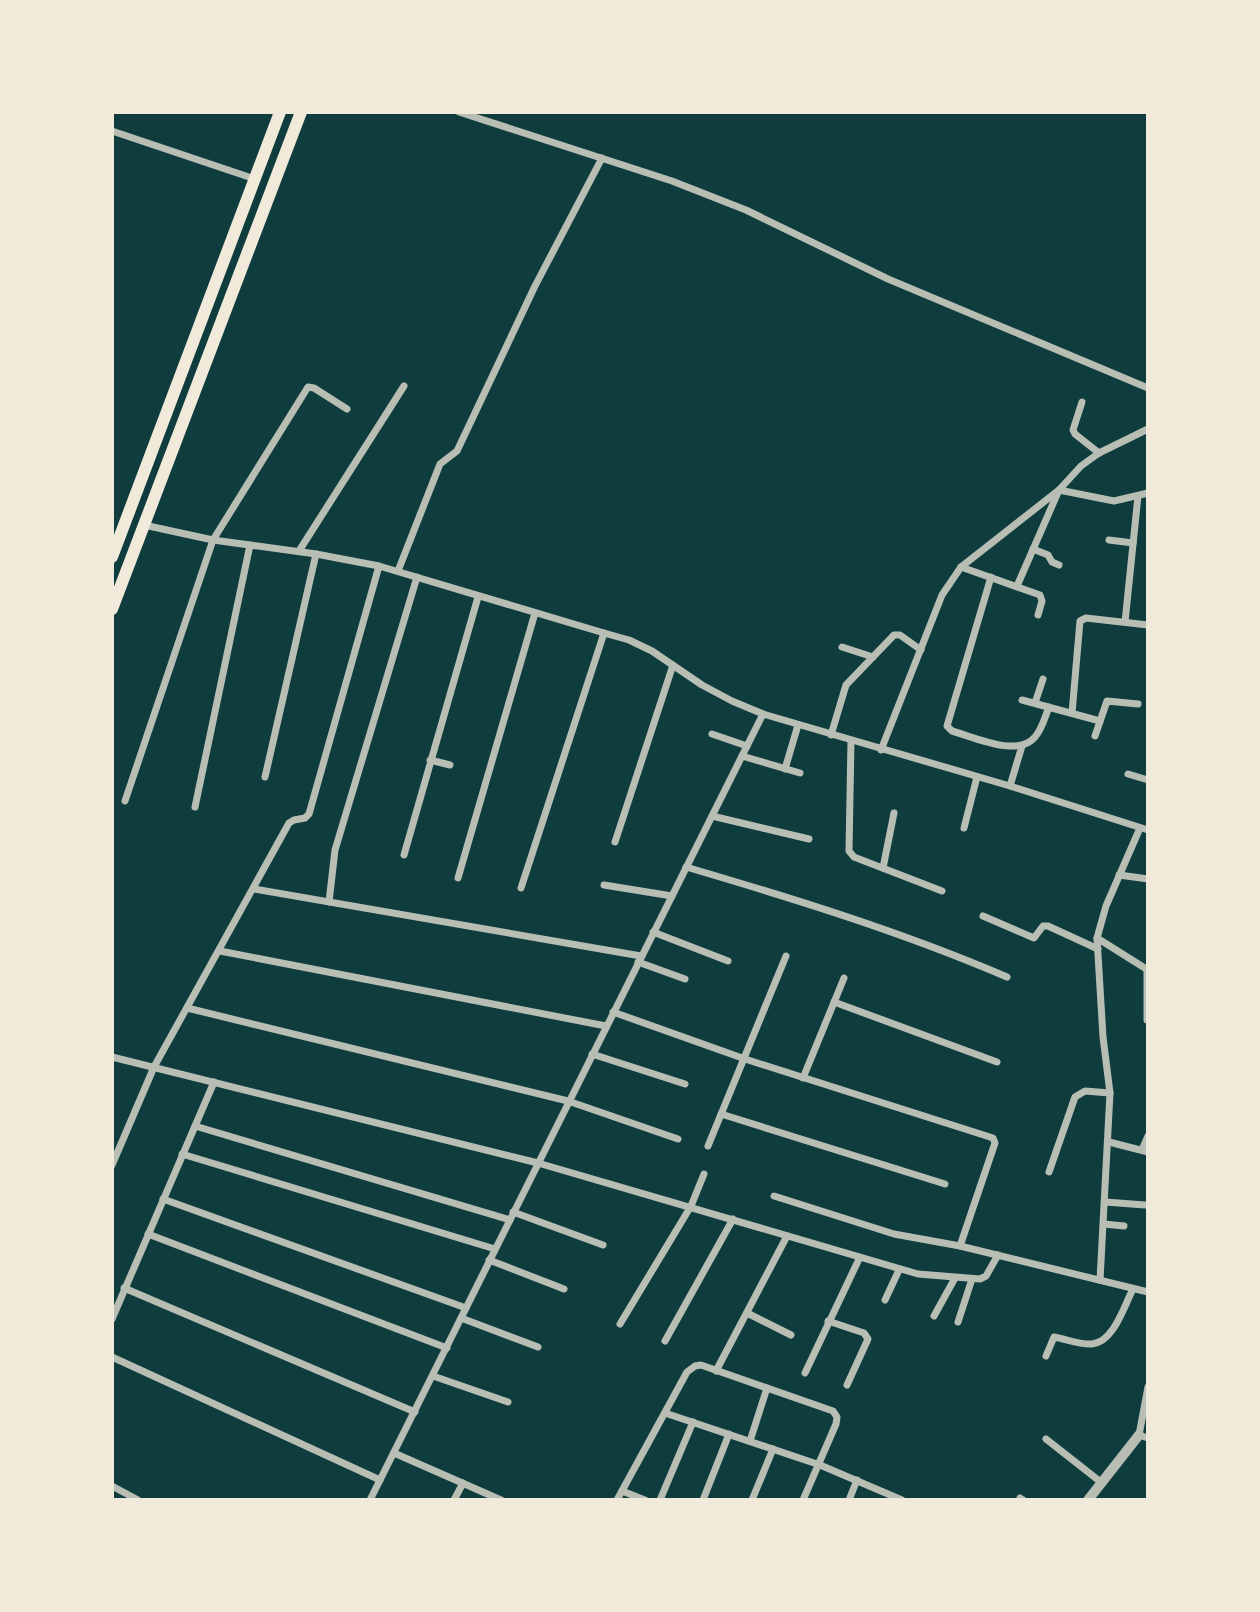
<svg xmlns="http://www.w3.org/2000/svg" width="1260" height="1612" font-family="Rubik,sans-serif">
<rect width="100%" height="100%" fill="#0f3d3e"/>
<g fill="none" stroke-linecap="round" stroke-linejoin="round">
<g stroke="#b8beb3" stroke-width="7">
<path d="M459,112L672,181L746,210L888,279L1148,388"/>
<path d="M112,131L255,179"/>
<path d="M1082,402L1073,430L1075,434L1099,453"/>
<path d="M144,525L213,540L316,554L379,566L604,633L629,640L652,651L702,685L732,701L763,714L1010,786L1148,830"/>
<path d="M1109,540L1133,543"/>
<path d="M1033,549L1048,555L1052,562L1059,565"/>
<path d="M299,551L404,386"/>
<path d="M961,567L1040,595L1042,601L1038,615"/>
<path d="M398,571L440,464L457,451L535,286L602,158"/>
<path d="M991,577L947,726L952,731C974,737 1018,758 1035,737C1042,729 1045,717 1049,707"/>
<path d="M1017,586L1059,490L1114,501L1148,493"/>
<path d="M1125,622L1138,496"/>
<path d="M842,647L873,657"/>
<path d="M1022,700L1100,721"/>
<path d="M1035,703L1043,679"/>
<path d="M1072,713L1080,621L1086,618L1148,625"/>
<path d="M712,734L747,746"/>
<path d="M831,735L846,685L894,635H900L921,650"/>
<path d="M1095,736L1107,701L1138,704"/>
<path d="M851,741L849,851L854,857L942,891"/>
<path d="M881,750L942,595L961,567L1059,490L1081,466L1099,453L1148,429"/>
<path d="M742,756L800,773"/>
<path d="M430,760L450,765"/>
<path d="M785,769L798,725"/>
<path d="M1128,774L1148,780"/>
<path d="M265,777L316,554"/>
<path d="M1010,786L1022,746"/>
<path d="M125,801L213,540L308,387L314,388L347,409"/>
<path d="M195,807L250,545"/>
<path d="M712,816L809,839"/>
<path d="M964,828L977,777"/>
<path d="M615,842L673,665"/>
<path d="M404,855L478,597"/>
<path d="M686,867C795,899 902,932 1007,977"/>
<path d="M883,868L894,813"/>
<path d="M1119,875L1148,879"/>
<path d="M458,878L535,613"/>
<path d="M604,885L672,896"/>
<path d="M521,888L604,633"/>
<path d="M254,889L641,956"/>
<path d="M329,902L335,850L417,577"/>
<path d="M983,916L1034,938L1043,926H1048L1098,949"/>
<path d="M653,932L728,961"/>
<path d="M1097,938L1148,970"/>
<path d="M220,951L606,1026"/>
<path d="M638,962L685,979"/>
<path d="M834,1002L997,1062"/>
<path d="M187,1008L568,1101L678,1139"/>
<path d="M613,1012L745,1059L993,1138L995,1143L960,1246"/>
<path d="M1147,1020V969"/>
<path d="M592,1054L685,1084"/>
<path d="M112,1057L538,1163L918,1274L980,1279L986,1276L998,1255"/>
<path d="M803,1078L844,978"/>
<path d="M721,1114L945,1184"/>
<path d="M195,1126L510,1220"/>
<path d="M1109,1142L1148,1152"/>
<path d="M708,1146L786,956"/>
<path d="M1142,1150L1148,1136"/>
<path d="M182,1154L495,1249"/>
<path d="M112,1165L154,1067L289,823L294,820L305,818L309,814L379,566"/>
<path d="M1049,1172L1075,1097L1085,1091L1110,1093"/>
<path d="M774,1196L894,1234L960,1246L1148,1292"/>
<path d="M163,1199L466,1308"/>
<path d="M1105,1202L1145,1205"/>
<path d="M513,1212L603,1245"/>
<path d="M1104,1224L1124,1226"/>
<path d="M148,1234L447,1348"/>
<path d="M489,1260L564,1289"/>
<path d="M1100,1280L1110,1093L1103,1037L1097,938L1106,906L1140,828"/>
<path d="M124,1288L415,1412"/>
<path d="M885,1300L899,1270"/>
<path d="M747,1313L791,1335"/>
<path d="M934,1316L955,1278"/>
<path d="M461,1318L538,1347"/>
<path d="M112,1319L214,1082"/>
<path d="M828,1321L864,1333L868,1339L847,1385"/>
<path d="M958,1322L972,1279"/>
<path d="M620,1324L691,1206L704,1174"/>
<path d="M665,1341L733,1219"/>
<path d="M1046,1356L1054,1337C1066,1339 1080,1345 1092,1344C1114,1342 1124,1306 1133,1289"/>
<path d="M112,1357L380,1480"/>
<path d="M716,1371L787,1236"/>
<path d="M805,1373L859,1259"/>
<path d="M433,1376L508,1402"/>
<path d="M1148,1387L1139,1435L1148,1438"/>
<path d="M665,1413L820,1465L902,1500"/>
<path d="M1046,1439L1102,1483"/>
<path d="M750,1441L767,1388"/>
<path d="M394,1453L501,1500"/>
<path d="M112,1486L138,1500"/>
<path d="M622,1491L645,1500"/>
<path d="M1020,1498L1023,1500"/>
<path d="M370,1500L763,714"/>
<path d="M454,1500L463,1483"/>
<path d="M617,1500L687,1372L695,1366L701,1365L833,1411L837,1417L836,1424L803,1500"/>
<path d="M660,1500L693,1422"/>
<path d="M703,1500L729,1434"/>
<path d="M752,1500L773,1449"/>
<path d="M849,1500L857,1480"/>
</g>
<path stroke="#b8beb3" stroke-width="10" d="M1088,1500L1139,1435"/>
<g stroke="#f1e9da" stroke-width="12">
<path d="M112,557L280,112"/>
<path d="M112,609L301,112"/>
</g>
</g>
<rect width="1260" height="1612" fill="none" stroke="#f1e9da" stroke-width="228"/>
</svg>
